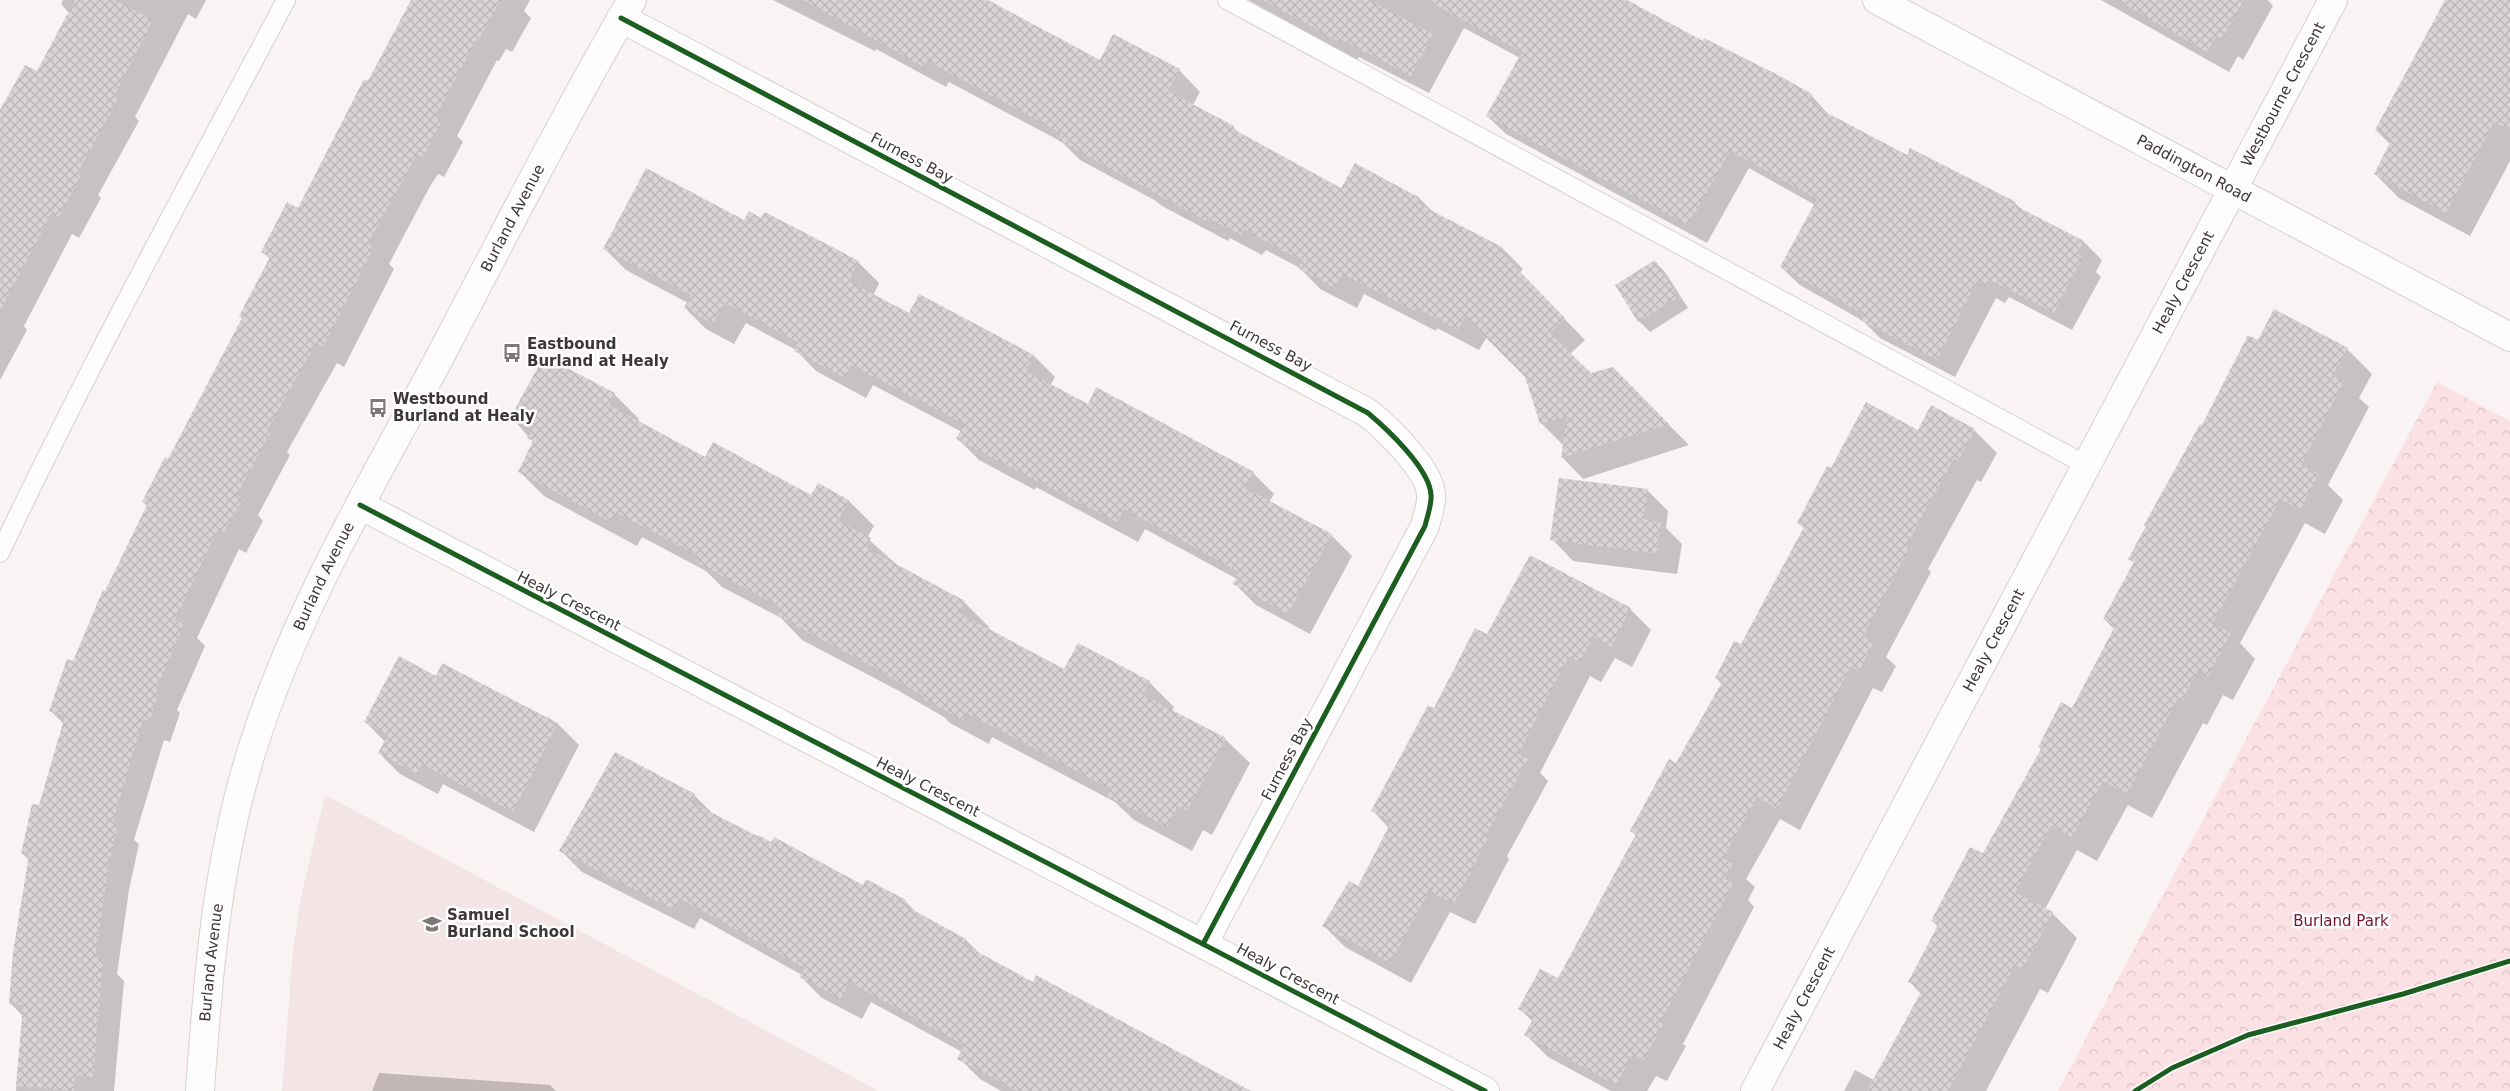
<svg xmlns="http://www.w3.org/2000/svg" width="2510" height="1091" font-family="'DejaVu Sans',sans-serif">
<defs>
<pattern id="park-crowns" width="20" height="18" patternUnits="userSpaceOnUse" patternTransform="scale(1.25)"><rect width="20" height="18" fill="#fbe0e4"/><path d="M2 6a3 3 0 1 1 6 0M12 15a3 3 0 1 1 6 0" fill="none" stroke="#d8c1c4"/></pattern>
<pattern id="building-cross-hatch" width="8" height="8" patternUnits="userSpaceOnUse" patternTransform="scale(1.25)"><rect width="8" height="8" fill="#d9d3d3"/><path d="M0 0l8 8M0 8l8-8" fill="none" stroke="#bbb6b6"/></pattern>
</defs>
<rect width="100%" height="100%" fill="#f9f3f3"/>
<path fill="#f3e4e5" d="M325,795L404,837L879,1091H282L293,951L301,897Z"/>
<path fill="url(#park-crowns)" d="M2437,382L2510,421V1091H2058Z"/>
<g fill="#0003">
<path d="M63,0H206L196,19L188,14L135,117L139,121L98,195L101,198L79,238L72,234L24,326L27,330L0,380V120L38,73L69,13L61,4Z"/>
<path d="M412,0H530L524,11L531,18L512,52L506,49L499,61L497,60L457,136L463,142L444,177L438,174L429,188L389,264L394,269L344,367L337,363L287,452L290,455L258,515L263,521L246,553L239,549L197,638L205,646L177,710L180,713L170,742L164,740L134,840L139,844L129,890L117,974L124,981L114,1091H16L23,1016L10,1003L29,860L22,853L40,806L64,724L50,710L148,507L143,502L169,461L243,318L270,259L263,252L299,210Z"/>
<path d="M773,0H986L1100,61L1179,70L1200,92L1193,105L1233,127L1241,135L1342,189L1420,199L1434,213L1502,248L1523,269L1520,273L1585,340L1570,354L1591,375L1612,368L1689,445L1583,479L1563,458L1565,443L1562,444L1541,423L1526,376L1487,337L1479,350L1437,328L1436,331L1364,294L1357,308L1320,289L1300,268L1266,250L1262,255L1230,238L1228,241L1162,206L1156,201L1080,160L1062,142L949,82L946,87L876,49L875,51Z"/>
<path d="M1248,0H1624L1703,43L1811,95L1829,115L1907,156L2015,203L2022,210L2084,242L2102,260L2096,272L2101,277L2072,330L2009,297L2005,303L1996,298L1955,377L1880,338L1863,321L1800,285L1781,267L1815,205L1749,168L1707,243L1506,134L1487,116L1520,58L1464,28L1429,93L1359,57L1357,60Z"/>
<path d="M2101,0H2268L2273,6L2243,60L2238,56L2229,72Z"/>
<path d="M2446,0H2510V161L2470,236L2399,198L2375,174L2391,145L2376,130Z"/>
<path d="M765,214L858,262L879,283L873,296L909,315L920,296L1034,356L1055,377L1050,386L1088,405L1253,473L1274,494L1269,502L1331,535L1352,556L1310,634L1256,605L1235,584L1237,579L1145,529L1138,542L1036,487L1035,490L979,460L958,439L962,432L873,385L866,398L816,371L796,350L746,323L734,344L706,329L685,308L688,303L626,270L605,249L761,220Z"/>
<path d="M1655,262L1665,272L1688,308L1650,332L1639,321Z"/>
<path d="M2259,342L2347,349L2372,374L2359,398L2369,407L2328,485L2343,500L2325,534L2305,523L2240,643L2255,659L2233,700L2223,695L2207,725L2203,723L2152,818L2128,805L2097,861L2077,850L2045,909L2052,913L2077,938L2048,993L2040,989L1986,1091H1844L1855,1070L1874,1080L1921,994L1910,982L1938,927L1932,921L1983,855L2072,710L2115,630L2104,619L2135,564L2130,559L2202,426Z"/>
<path d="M614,394L639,419L638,422L706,459L812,497L818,485L849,501L874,526L867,538L896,564L964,602L989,627L988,630L1064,671L1078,644L1149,682L1174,707L1172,711L1225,739L1250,763L1212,835L1203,830L1192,851L1134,820L1115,802L992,737L989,744L950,723L944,717L899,691L802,640L781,618L722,587L706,571L642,537L637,546L544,496L519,471L534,443L512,418Z"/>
<path d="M1931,407L1974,430L1997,453L1981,482L1977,480L1928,569L1931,572L1886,657L1896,666L1882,692L1873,688L1800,830L1780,819L1746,879L1755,887L1748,900L1754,907L1683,1044L1686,1046L1667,1081L1656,1076L1647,1091H1611L1548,1057L1526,1035L1533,1022L1520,1009L1559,980L1637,836L1631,831L1676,764L1722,684L1716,678L1742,646L1804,528L1798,523L1831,470L1918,432Z"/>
<path d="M1647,490L1668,511L1666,528L1682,544L1677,574L1573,561L1552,539Z"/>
<path d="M1630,609L1651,630L1632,667L1615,658L1601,682L1590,676L1540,773L1548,781L1507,856L1509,859L1475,924L1450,912L1411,983L1345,947L1324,926L1359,888L1389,828L1373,811L1434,710L1488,636Z"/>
<path d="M443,665L558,724L579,745L534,832L443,784L438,794L400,774L379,753L385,742L365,721L436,677Z"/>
<path d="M694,795L715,816L757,838L864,887L905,901L918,914L966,940L982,956L1235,1091H1001L980,1079L959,1058L962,1052L871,1002L862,1019L822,998L801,977L802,975L700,918L694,929L582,872L561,851Z"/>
<path d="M379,1073L550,1085L556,1091H372Z"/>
</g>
<g fill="url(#building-cross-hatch)">
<path d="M75,0H114L153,20L114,96L118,99L77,174L81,176L58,218L51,214L0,311V110L25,65L37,71Z"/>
<path d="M411,0H501L478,41L476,40L436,116L442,120L423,157L417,154L368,244L374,247L323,347L316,343L267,431L270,433L237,495L243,499L224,533L218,529L175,620L184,624L156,690L159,691L149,722L143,719L113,821L118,822L108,868L95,958L103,959L93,1077L75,1075L74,1091L16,1086L23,1005L9,1004L13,952L29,855L21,854L32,804L39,805L65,716L49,711L67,659L73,661L103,590L105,591L147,505L142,502L165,457L168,459L242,318L239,316L270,257L261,252L287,202L298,208L364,79L368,81Z"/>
<path d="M803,0H988L1100,60L1113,34L1180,69L1168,91L1234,126L1233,129L1341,188L1355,163L1420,198L1417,203L1502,247L1500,251L1565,318L1550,333L1591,373L1613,367L1669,424L1561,458L1567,416L1540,424L1525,377L1465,317L1458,330L1416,308L1414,311L1343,274L1335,288L1298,268L1302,261L1244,229L1241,235L1208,218L1206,221L1058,140L1061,133L927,61L924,67Z"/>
<path d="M1263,0H1369L1433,34L1411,76L1340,39L1339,42Z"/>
<path d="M1426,0H1627L1703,41L1704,38L1776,74L1812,94L1809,100L1819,106L1818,108L1907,155L1910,148L2016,202L2014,205L2084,241L2077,254L2083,257L2054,313L1990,280L1987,286L1977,281L1937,360L1860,320L1863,314L1780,267L1817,199L1730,151L1688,225L1486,116L1522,52Z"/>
<path d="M2117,0H2244L2222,39L2216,36L2207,52Z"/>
<path d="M2445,0H2510V130L2494,122L2446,213L2374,174L2392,139L2375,130Z"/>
<path d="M646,168L744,220L749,211L761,218L765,212L859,261L848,281L909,313L919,294L1034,355L1026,371L1088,404L1096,387L1254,472L1245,488L1332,534L1288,614L1233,584L1239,572L1124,509L1117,522L956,439L964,424L851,365L845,378L794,351L798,342L725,303L713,324L684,308L691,295L603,249Z"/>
<path d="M1655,260L1678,297L1638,322L1615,285Z"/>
<path d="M2274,309L2348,348L2333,375L2344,381L2301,465L2319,474L2300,510L2280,499L2213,623L2231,633L2208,676L2198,670L2182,701L2178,698L2127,794L2103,781L2072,837L2051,826L2015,892L2053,912L2023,969L2015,965L1948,1091H1867L1922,990L1908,982L1938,925L1931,921L1970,847L1983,853L2041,749L2038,747L2061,702L2072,708L2115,626L2103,619L2134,562L2128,559L2146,526L2144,525L2200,424L2202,425L2248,335L2258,340Z"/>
<path d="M544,356L615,393L609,405L705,457L713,442L811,495L818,483L849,500L838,521L871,538L866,548L965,601L959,613L1064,669L1078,643L1150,681L1143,695L1226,738L1187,811L1178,806L1167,827L1107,796L1111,789L967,713L963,720L924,699L925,697L873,667L776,615L780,607L696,562L699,556L617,513L611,522L518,472L533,441L527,438L532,430L510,418Z"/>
<path d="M1866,402L1918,430L1931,405L1975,429L1958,461L1954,458L1906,547L1909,548L1863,636L1874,643L1859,671L1851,666L1777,809L1757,797L1723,858L1733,864L1725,879L1733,883L1661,1021L1664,1023L1644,1060L1633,1054L1616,1085L1524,1035L1534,1017L1518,1009L1540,969L1558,978L1636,834L1630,831L1669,759L1676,763L1722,682L1715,678L1734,641L1741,644L1804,527L1797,523L1827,466L1831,468Z"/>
<path d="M1559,478L1648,489L1643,519L1661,522L1657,554L1550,540Z"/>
<path d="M1530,555L1631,608L1611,647L1593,637L1580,662L1569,656L1518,754L1528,759L1486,835L1489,836L1454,904L1429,891L1390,963L1322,926L1349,881L1358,886L1391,822L1371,811L1428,705L1434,708L1475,628L1487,634Z"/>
<path d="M399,656L436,676L442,663L558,723L513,812L422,764L417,774L378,753L388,735L364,722Z"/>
<path d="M615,752L695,794L691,802L757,836L758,835L771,842L774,837L863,885L866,879L906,900L904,905L966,939L963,944L1033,982L1036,975L1251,1091H1018L957,1059L964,1045L849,982L841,999L799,977L805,968L679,898L673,909L559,851Z"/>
</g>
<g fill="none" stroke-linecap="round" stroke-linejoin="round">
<g stroke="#d7d0d1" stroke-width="20">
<g id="service">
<path d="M1227,0L2086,465"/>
<path d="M0,553C89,365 189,183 286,0"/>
</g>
</g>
<g stroke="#d7d0d1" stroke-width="30">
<g id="minor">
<path d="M621,18L1368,413C1387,429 1430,469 1431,495C1432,504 1427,517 1425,526L1203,944"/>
<path d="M360,505L1485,1091"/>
<path id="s1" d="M1755,1091L2333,0"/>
</g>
</g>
<g stroke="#d7d0d1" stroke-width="30">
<g id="tertiary">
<path id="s2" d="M1877,0L2510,337"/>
<path id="s3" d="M200,1091C208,975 217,861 252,750C294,615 367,492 434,368C499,245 562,120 632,0"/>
</g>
</g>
<use href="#service" stroke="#fefdfd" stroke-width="18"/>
<use href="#minor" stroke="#fefdfd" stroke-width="28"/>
<use href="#tertiary" stroke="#fefdfd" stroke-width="28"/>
<g stroke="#fff" stroke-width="8">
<g id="cycleway">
<path d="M621,18L1368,413C1387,429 1430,469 1431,495C1432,504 1427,517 1425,526L1203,944"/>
<path d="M360,505L1485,1091"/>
<path d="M2135,1091L2172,1068L2248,1035L2403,994L2510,961"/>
</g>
</g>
<use href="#cycleway" stroke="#1b5e20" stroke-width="5"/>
</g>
<defs>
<g id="bus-bare" transform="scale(1.5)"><path d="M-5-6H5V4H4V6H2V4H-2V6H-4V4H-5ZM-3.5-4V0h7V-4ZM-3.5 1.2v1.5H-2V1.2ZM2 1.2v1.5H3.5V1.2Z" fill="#7f7879" stroke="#fff" stroke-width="2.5" paint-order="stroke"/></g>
<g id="school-bare" transform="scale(1.5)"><path d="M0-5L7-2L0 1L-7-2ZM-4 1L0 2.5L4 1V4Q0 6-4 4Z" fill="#7f7879" stroke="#fff" stroke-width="2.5" paint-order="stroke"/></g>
</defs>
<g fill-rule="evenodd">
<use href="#bus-bare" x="512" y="353"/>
<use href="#bus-bare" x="378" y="408"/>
<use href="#school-bare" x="432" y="924"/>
</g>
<g text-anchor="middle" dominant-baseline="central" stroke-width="5" stroke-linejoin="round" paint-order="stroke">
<g font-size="15" fill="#3e3637" stroke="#fff">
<text stroke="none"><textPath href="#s1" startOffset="1128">Westbourne Crescent</textPath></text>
<text transform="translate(912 158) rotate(28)">Furness Bay</text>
<text stroke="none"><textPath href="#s2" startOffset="359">Paddington Road</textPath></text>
<text stroke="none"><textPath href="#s3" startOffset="939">Burland Avenue</textPath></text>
<text stroke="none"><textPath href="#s1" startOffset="915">Healy Crescent</textPath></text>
<text transform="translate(1271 346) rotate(28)">Furness Bay</text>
<text stroke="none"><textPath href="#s3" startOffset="534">Burland Avenue</textPath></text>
<text transform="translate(569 601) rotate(27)">Healy Crescent</text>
<text stroke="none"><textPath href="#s1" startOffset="510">Healy Crescent</textPath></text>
<text transform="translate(1287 759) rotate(-62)">Furness Bay</text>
<text transform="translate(928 787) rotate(27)">Healy Crescent</text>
<text stroke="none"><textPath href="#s3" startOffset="129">Burland Avenue</textPath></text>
<text transform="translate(1288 974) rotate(28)">Healy Crescent</text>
<text stroke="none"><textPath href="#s1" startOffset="105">Healy Crescent</textPath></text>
</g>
<g font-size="15" font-weight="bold" fill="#3e3637" stroke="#fff" text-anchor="start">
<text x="527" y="344">Eastbound<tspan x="527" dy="17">Burland at Healy</tspan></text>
<text x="393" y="399">Westbound<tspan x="393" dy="17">Burland at Healy</tspan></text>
<text x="447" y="915">Samuel<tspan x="447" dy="17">Burland School</tspan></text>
</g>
<g font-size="15" fill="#741332" stroke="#fff">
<text x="2341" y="921">Burland Park</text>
</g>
</g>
</svg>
